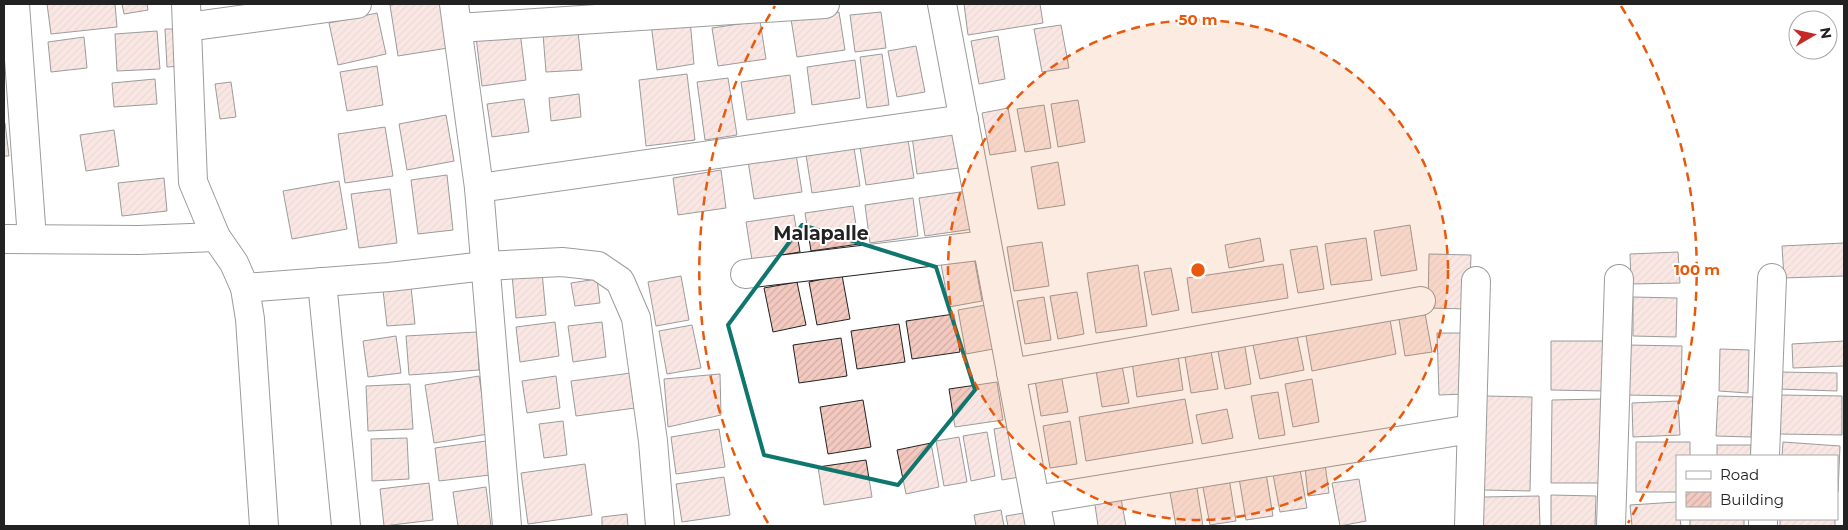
<svg xmlns="http://www.w3.org/2000/svg" width="1848" height="530" font-family="Montserrat,sans-serif">
<defs>
<pattern id="building-hatch" width="6" height="6" patternUnits="userSpaceOnUse" patternTransform="scale(1.25)"><rect width="6" height="6" fill="#f3c9c0"/><path d="M-1 1l2-2M0 6l6-6M5 7l2-2" fill="none" stroke="#d0aca5"/></pattern>
</defs>
<rect width="100%" height="100%" fill="#fff"/>
<g fill="url(#building-hatch)" stroke="#222">
<path d="M47,4H115L117,27L51,34Z"/>
<path d="M122,4H147L148,10L124,14Z"/>
<path d="M399,4H441L448,48L398,56L390,5Z"/>
<path d="M964,4H1040L1043,23L968,35Z"/>
<path d="M839,12L845,50L797,57L791,19Z"/>
<path d="M881,12L886,48L855,52L850,15Z"/>
<path d="M377,13L386,54L338,65L329,23Z"/>
<path d="M690,20L694,64L657,70L651,24Z"/>
<path d="M760,21L766,59L718,66L712,28Z"/>
<path d="M1061,25L1069,68L1042,72L1034,29Z"/>
<path d="M165,29H181L182,66L167,67Z"/>
<path d="M157,31L160,69L117,71L115,34Z"/>
<path d="M578,31L582,70L546,72L543,34Z"/>
<path d="M520,32L526,80L482,86L476,37Z"/>
<path d="M998,36L1005,79L979,84L971,41Z"/>
<path d="M84,37L87,68L51,72L48,42Z"/>
<path d="M916,46L925,92L897,97L888,51Z"/>
<path d="M882,54L889,105L867,108L860,57Z"/>
<path d="M855,60L860,98L812,105L807,67Z"/>
<path d="M377,66L383,105L347,111L340,72Z"/>
<path d="M687,74L695,140L646,146L639,80Z"/>
<path d="M790,75L795,113L747,120L741,82Z"/>
<path d="M728,78L737,135L705,140L697,82Z"/>
<path d="M155,79L157,104L114,107L112,83Z"/>
<path d="M231,82L236,117L220,119L215,84Z"/>
<path d="M579,94L581,117L551,121L549,98Z"/>
<path d="M524,99L529,132L492,137L487,104Z"/>
<path d="M1078,100L1085,142L1058,147L1051,104Z"/>
<path d="M1044,105L1051,148L1025,152L1017,109Z"/>
<path d="M1008,108L1016,151L990,155L982,113Z"/>
<path d="M446,115L454,161L407,170L399,124Z"/>
<path d="M5,123L9,156H4V124Z"/>
<path d="M385,127L393,176L345,183L338,134Z"/>
<path d="M960,129L966,167L917,174L912,136Z"/>
<path d="M114,130L119,166L86,171L80,135Z"/>
<path d="M908,140L914,178L866,185L860,147Z"/>
<path d="M854,148L860,186L812,193L806,155Z"/>
<path d="M796,154L802,192L754,199L748,161Z"/>
<path d="M1058,162L1065,205L1038,209L1031,167Z"/>
<path d="M721,170L726,208L678,215L673,178Z"/>
<path d="M447,175L453,230L418,234L411,180Z"/>
<path d="M164,178L167,211L122,216L118,183Z"/>
<path d="M339,181L347,229L292,239L283,191Z"/>
<path d="M390,189L397,243L359,248L351,194Z"/>
<path d="M967,191L973,229L925,236L919,198Z"/>
<path d="M913,198L918,236L870,243L865,205Z"/>
<path d="M853,206L859,244L811,251L805,213Z"/>
<path d="M794,215L800,252L752,260L746,222Z"/>
<path d="M1410,225L1417,270L1381,276L1374,231Z"/>
<path d="M1260,238L1264,261L1229,268L1225,245Z"/>
<path d="M1366,238L1372,280L1331,285L1325,244Z"/>
<path d="M1042,242L1049,286L1014,291L1007,247Z"/>
<path d="M1844,243V276L1784,278L1782,246Z"/>
<path d="M1317,246L1324,289L1298,293L1290,250Z"/>
<path d="M1678,252L1680,283L1631,284L1630,254Z"/>
<path d="M1429,254L1471,255L1469,309L1428,308Z"/>
<path d="M974,257L982,301L949,307L941,264Z"/>
<path d="M1283,264L1288,298L1192,313L1187,278Z"/>
<path d="M1138,265L1147,326L1096,333L1087,273Z"/>
<path d="M1171,268L1179,310L1152,315L1144,272Z"/>
<path d="M542,272L546,315L516,318L512,275Z"/>
<path d="M842,275L850,319L817,325L809,282Z"/>
<path d="M681,276L689,320L656,326L648,282Z"/>
<path d="M597,279L600,303L575,306L571,283Z"/>
<path d="M797,282L806,325L773,332L764,288Z"/>
<path d="M411,287L415,324L387,326L383,290Z"/>
<path d="M1077,292L1084,334L1058,339L1050,296Z"/>
<path d="M1044,297L1051,340L1025,344L1017,301Z"/>
<path d="M1633,297L1677,298L1676,337L1633,336Z"/>
<path d="M991,304L999,348L966,354L958,310Z"/>
<path d="M1424,308L1432,352L1405,356L1398,313Z"/>
<path d="M954,314L960,352L912,359L906,321Z"/>
<path d="M1389,314L1396,354L1312,371L1305,330Z"/>
<path d="M555,322L559,356L520,362L516,327Z"/>
<path d="M602,322L606,357L573,362L568,326Z"/>
<path d="M899,324L905,362L857,369L851,331Z"/>
<path d="M692,325L701,368L667,374L659,331Z"/>
<path d="M1296,331L1304,370L1260,379L1252,340Z"/>
<path d="M477,332L479,370L409,375L406,336Z"/>
<path d="M1437,333H1464L1465,394L1439,395Z"/>
<path d="M396,336L401,373L368,377L363,341Z"/>
<path d="M841,338L847,376L799,383L793,345Z"/>
<path d="M1244,341L1251,384L1225,389L1217,346Z"/>
<path d="M1551,341H1606L1605,391L1551,390Z"/>
<path d="M1844,341V366L1793,368L1792,344Z"/>
<path d="M1628,345L1682,346L1681,396L1627,395Z"/>
<path d="M1210,346L1218,389L1191,393L1184,351Z"/>
<path d="M1720,349L1749,350L1748,393L1719,391Z"/>
<path d="M1178,355L1183,390L1137,397L1132,362Z"/>
<path d="M1121,360L1129,403L1102,407L1095,364Z"/>
<path d="M1060,369L1068,412L1041,416L1034,374Z"/>
<path d="M1779,372L1837,373V391L1779,389Z"/>
<path d="M631,373L635,408L576,416L571,381Z"/>
<path d="M720,374L721,415L668,427L664,379Z"/>
<path d="M479,376L488,434L434,443L425,385Z"/>
<path d="M556,376L560,408L527,413L522,381Z"/>
<path d="M1312,379L1319,422L1293,427L1285,384Z"/>
<path d="M997,382L1003,420L955,427L949,389Z"/>
<path d="M410,384L413,429L368,431L366,386Z"/>
<path d="M1278,392L1285,435L1259,439L1251,396Z"/>
<path d="M1781,395L1842,396V435L1780,434Z"/>
<path d="M1486,396L1532,397L1530,491L1484,490Z"/>
<path d="M1718,396L1753,397L1751,437L1716,436Z"/>
<path d="M1185,399L1193,443L1086,461L1079,417Z"/>
<path d="M1603,399V483H1551L1552,400Z"/>
<path d="M863,400L871,447L828,454L820,407Z"/>
<path d="M1678,401L1680,435L1633,437L1632,403Z"/>
<path d="M1227,409L1233,438L1202,444L1196,415Z"/>
<path d="M563,421L567,455L544,458L539,424Z"/>
<path d="M1070,421L1077,464L1050,468L1043,426Z"/>
<path d="M1017,425L1025,476L1002,480L994,429Z"/>
<path d="M719,429L725,467L676,474L671,437Z"/>
<path d="M987,432L995,476L971,481L963,436Z"/>
<path d="M959,437L967,482L944,486L936,441Z"/>
<path d="M407,438L409,479L372,481L371,439Z"/>
<path d="M486,441L490,475L439,481L435,448Z"/>
<path d="M1636,442H1690V456H1677V492H1636Z"/>
<path d="M1783,442L1840,446L1838,492L1837,456H1782Z"/>
<path d="M931,443L939,487L906,494L897,450Z"/>
<rect x="1717" y="445" width="34" height="11"/>
<path d="M866,460L872,497L824,505L818,467Z"/>
<path d="M585,464L592,515L528,524L521,473Z"/>
<path d="M1299,464L1307,508L1280,512L1272,469Z"/>
<path d="M1325,464L1329,493L1308,496L1305,467Z"/>
<path d="M1266,473L1273,516L1246,520L1239,478Z"/>
<path d="M724,477L730,515L682,522L676,484Z"/>
<path d="M1229,478L1236,521L1210,525L1202,482Z"/>
<path d="M1359,479L1366,521L1340,526L1332,483Z"/>
<path d="M1196,482L1203,526H1176L1169,487Z"/>
<path d="M429,483L433,520L384,526L380,489Z"/>
<path d="M486,487L491,526H458L453,492Z"/>
<path d="M1120,493L1126,526H1098L1094,498Z"/>
<path d="M1551,495L1596,496L1595,526H1551Z"/>
<path d="M1539,496L1540,526H1483V497Z"/>
<path d="M1677,502V519H1680L1681,526H1632L1630,505Z"/>
<path d="M1001,510L1004,526H976L974,515Z"/>
<path d="M1030,512L1033,526H1008L1006,516Z"/>
<path d="M627,514L628,526H602V517Z"/>
<rect x="1690" y="519" width="54" height="7"/>
<rect x="1780" y="519" width="55" height="7"/>
</g>
<g fill="none" stroke-linecap="round" stroke-linejoin="round">
<g stroke="#222" stroke-width="30">
<g id="minor">
<path d="M15,4L32,239"/>
<path d="M186,4L193,182L216,237L234,263L245,288L250,319L264,526"/>
<path d="M454,4L479,188L507,526"/>
<path d="M942,4L1040,526"/>
<path d="M187,27L357,4"/>
<path d="M458,28L825,4"/>
<path d="M479,188L964,119"/>
<path d="M4,239L139,240L216,237"/>
<path d="M745,274L986,245"/>
<path d="M322,282L346,526"/>
<path d="M245,288L389,277L485,266L562,262L598,266L620,281L636,318L653,441L660,526"/>
<path d="M1011,373L1421,301"/>
<path d="M1765,456L1772,278"/>
<path d="M1035,500L1471,429"/>
<path d="M1469,526L1476,281"/>
<path d="M1611,526L1619,279"/>
<path d="M1763,526V519"/>
</g>
</g>
<use href="#minor" stroke="#fff" stroke-width="28"/>
</g>
<path d="M0 0H1848V530H0ZM802,225L936,267L975,390L898,485L764,455L728,325Z" fill="#fff" fill-opacity=".55" fill-rule="evenodd"/>
<path fill="none" stroke="#0f766e" stroke-width="4" stroke-linejoin="round" d="M802,225L936,267L975,390L898,485L764,455L728,325Z"/>
<circle cx="1198" cy="270" r="250" fill="#e8590c" fill-opacity=".12"/>
<g fill="none" stroke="#e8590c" stroke-width="2.5" stroke-dasharray="9 6">
<circle cx="1198" cy="270" r="250"/>
<path d="M768 523A499 499 0 0 1 775 6M1621 6A499 499 0 0 1 1628 523"/>
</g>
<g text-anchor="middle" dominant-baseline="central" stroke-width="4" stroke-linejoin="round" paint-order="stroke">
<g font-size="19" font-weight="bold" fill="#222" stroke="#fff">
<text x="821" y="233">Malapalle</text>
</g>
</g>
<circle cx="1198" cy="270" r="8" fill="#e8590c" stroke="#fff" stroke-width="2.5"/>
<g font-size="15" text-anchor="middle" font-weight="bold" fill="#e8590c" stroke="#fff" stroke-width="4" stroke-linejoin="round" paint-order="stroke">
<text x="1198" y="25">50 m</text>
<text x="1697" y="275">100 m</text>
</g>
<rect width="1848" height="530" fill="none" stroke="#222222" stroke-width="10"/>
<rect x="1676" y="455" width="162" height="65" fill="#ffffff" stroke="#a7a7a7"/>
<rect x="1686" y="471" width="25" height="8" fill="#ffffff" stroke="#a7a7a7"/>
<text x="1720" y="480" font-size="15" fill="#222222">Road</text>
<rect x="1686" y="492" width="25" height="15" fill="url(#building-hatch)" stroke="#a7a7a7"/>
<text x="1720" y="505" font-size="15" fill="#222222">Building</text>
<g transform="translate(1813 35) rotate(81)"><circle r="24" fill="#ffffff" stroke="#a7a7a7"/>
<path d="M0-4L9 19L0 12L-9 19Z" fill="#c62828"/>
<text y="-8" font-size="14" font-weight="bold" text-anchor="middle" fill="#222222">N</text>
</g>
</svg>
